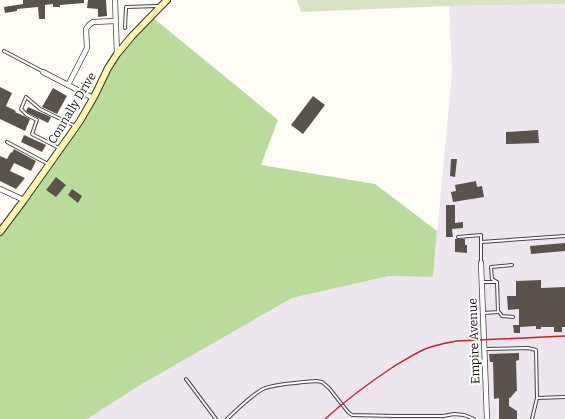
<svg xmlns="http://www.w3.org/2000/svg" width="565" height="419" font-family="Bitter,serif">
<rect width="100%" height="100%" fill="#fffdf5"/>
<path fill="#eee6ef" d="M565,4V419H87L142,384L292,298L389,276L433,277L452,73L449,6Z"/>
<path fill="#b9dc9c" d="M152,17L278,120L261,165L375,184L437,231L433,277L389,276L292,298L142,384L87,419H0V225L76,127L117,49Z"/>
<path fill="#d9e3c4" d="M297,0H565V4L449,6L301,12Z"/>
<g fill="#5a524d">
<path d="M23,0H84V3L60,5V7H53V4L45,5V19H39L38,7L17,9V11L5,13L4,7L23,4Z"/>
<path d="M88,0H106L107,16L98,17V9L87,8Z"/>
<path d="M0,87L12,93L6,106L16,111L15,112L24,116L30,119L25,131L0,119Z"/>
<path d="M53,88L67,96L57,114L42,107Z"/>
<path d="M313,96L325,105L303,134L291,125Z"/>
<path d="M28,107L51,117L48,123L28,113L26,111Z"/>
<path d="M538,130L539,143L506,144V132Z"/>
<path d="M24,135L46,145L42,152L21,142Z"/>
<path d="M14,149L36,161L31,171L14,163L10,171L25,178L16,189L0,181V156L7,159L11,152L12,153Z"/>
<path d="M451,159H457L455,177L450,176Z"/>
<path d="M56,177L66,185L56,197L46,190Z"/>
<path d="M476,181L477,187L482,186L484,197L453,202L451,192L456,191L455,185Z"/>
<path d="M72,189L82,196L78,203L68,195Z"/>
<path d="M446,205H455V223L463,222V228L452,229L453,237H446Z"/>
<path d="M455,239H465V245H467V253L455,252Z"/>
<path d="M565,243V251L531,254L530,246Z"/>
<path d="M541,280V288L565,287V327H562V332H554V327H541V329H536V326L520,327V333H514L513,325H519V309L508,310L507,296H516V281Z"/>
<path d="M519,353V360L516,361L517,391H516L511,397L510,398H509V406L517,411V419H499V398L494,399L493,362H490L489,354Z"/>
</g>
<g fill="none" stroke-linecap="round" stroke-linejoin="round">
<g stroke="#444" stroke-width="4">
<g id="lane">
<path d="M125,28L126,7L158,6"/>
<path d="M4,51L42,71"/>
<path d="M7,142L48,164"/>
<path d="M59,148L32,134L37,120L27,115L21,109L26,97L40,109L75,126"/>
<path d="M458,237L481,235V242"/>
<path d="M481,262V242L565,236"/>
<path d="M483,282H497L498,312L484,313"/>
<path d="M497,282L492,279L491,267L512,265"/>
<path d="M499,312L502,316L513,317"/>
<path d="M485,349L528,348L536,350L537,398"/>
<path d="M186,379L216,419"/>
<path d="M227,419C238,409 250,396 263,389C273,384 303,382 316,381L322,382L329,388L348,412L352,415L395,416H443L454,414L464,415L474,419"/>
<path d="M532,419L537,398L565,397"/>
</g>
</g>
<g stroke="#444" stroke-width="6">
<g id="street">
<path d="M115,0L117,54"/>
<path d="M43,72L93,98"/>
<path d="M68,85L87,48L86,29L89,25L93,22L115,21"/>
<path d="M0,189L24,200"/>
<path d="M481,263L487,419"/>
</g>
</g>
<g stroke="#333" stroke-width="8">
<path id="secondary" d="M0,232L24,200L80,121L95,95L108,68L117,54L132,36L167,0"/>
</g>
<use href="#lane" stroke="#fff" stroke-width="2"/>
<use href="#street" stroke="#fff" stroke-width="4.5"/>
<use href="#secondary" stroke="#fff6b0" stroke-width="6"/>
<path stroke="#c4262e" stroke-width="1.5" d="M325,419C346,400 369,383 393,367C403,361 414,354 425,349C435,345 447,343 457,341L565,336"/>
</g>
<g text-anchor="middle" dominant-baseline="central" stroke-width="4" stroke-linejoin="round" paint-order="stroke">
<g font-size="12" fill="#111" stroke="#fff">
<text transform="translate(72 108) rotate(-59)">Connally Drive</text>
<text transform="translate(474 341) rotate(-92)">Empire Avenue</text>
</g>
</g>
</svg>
